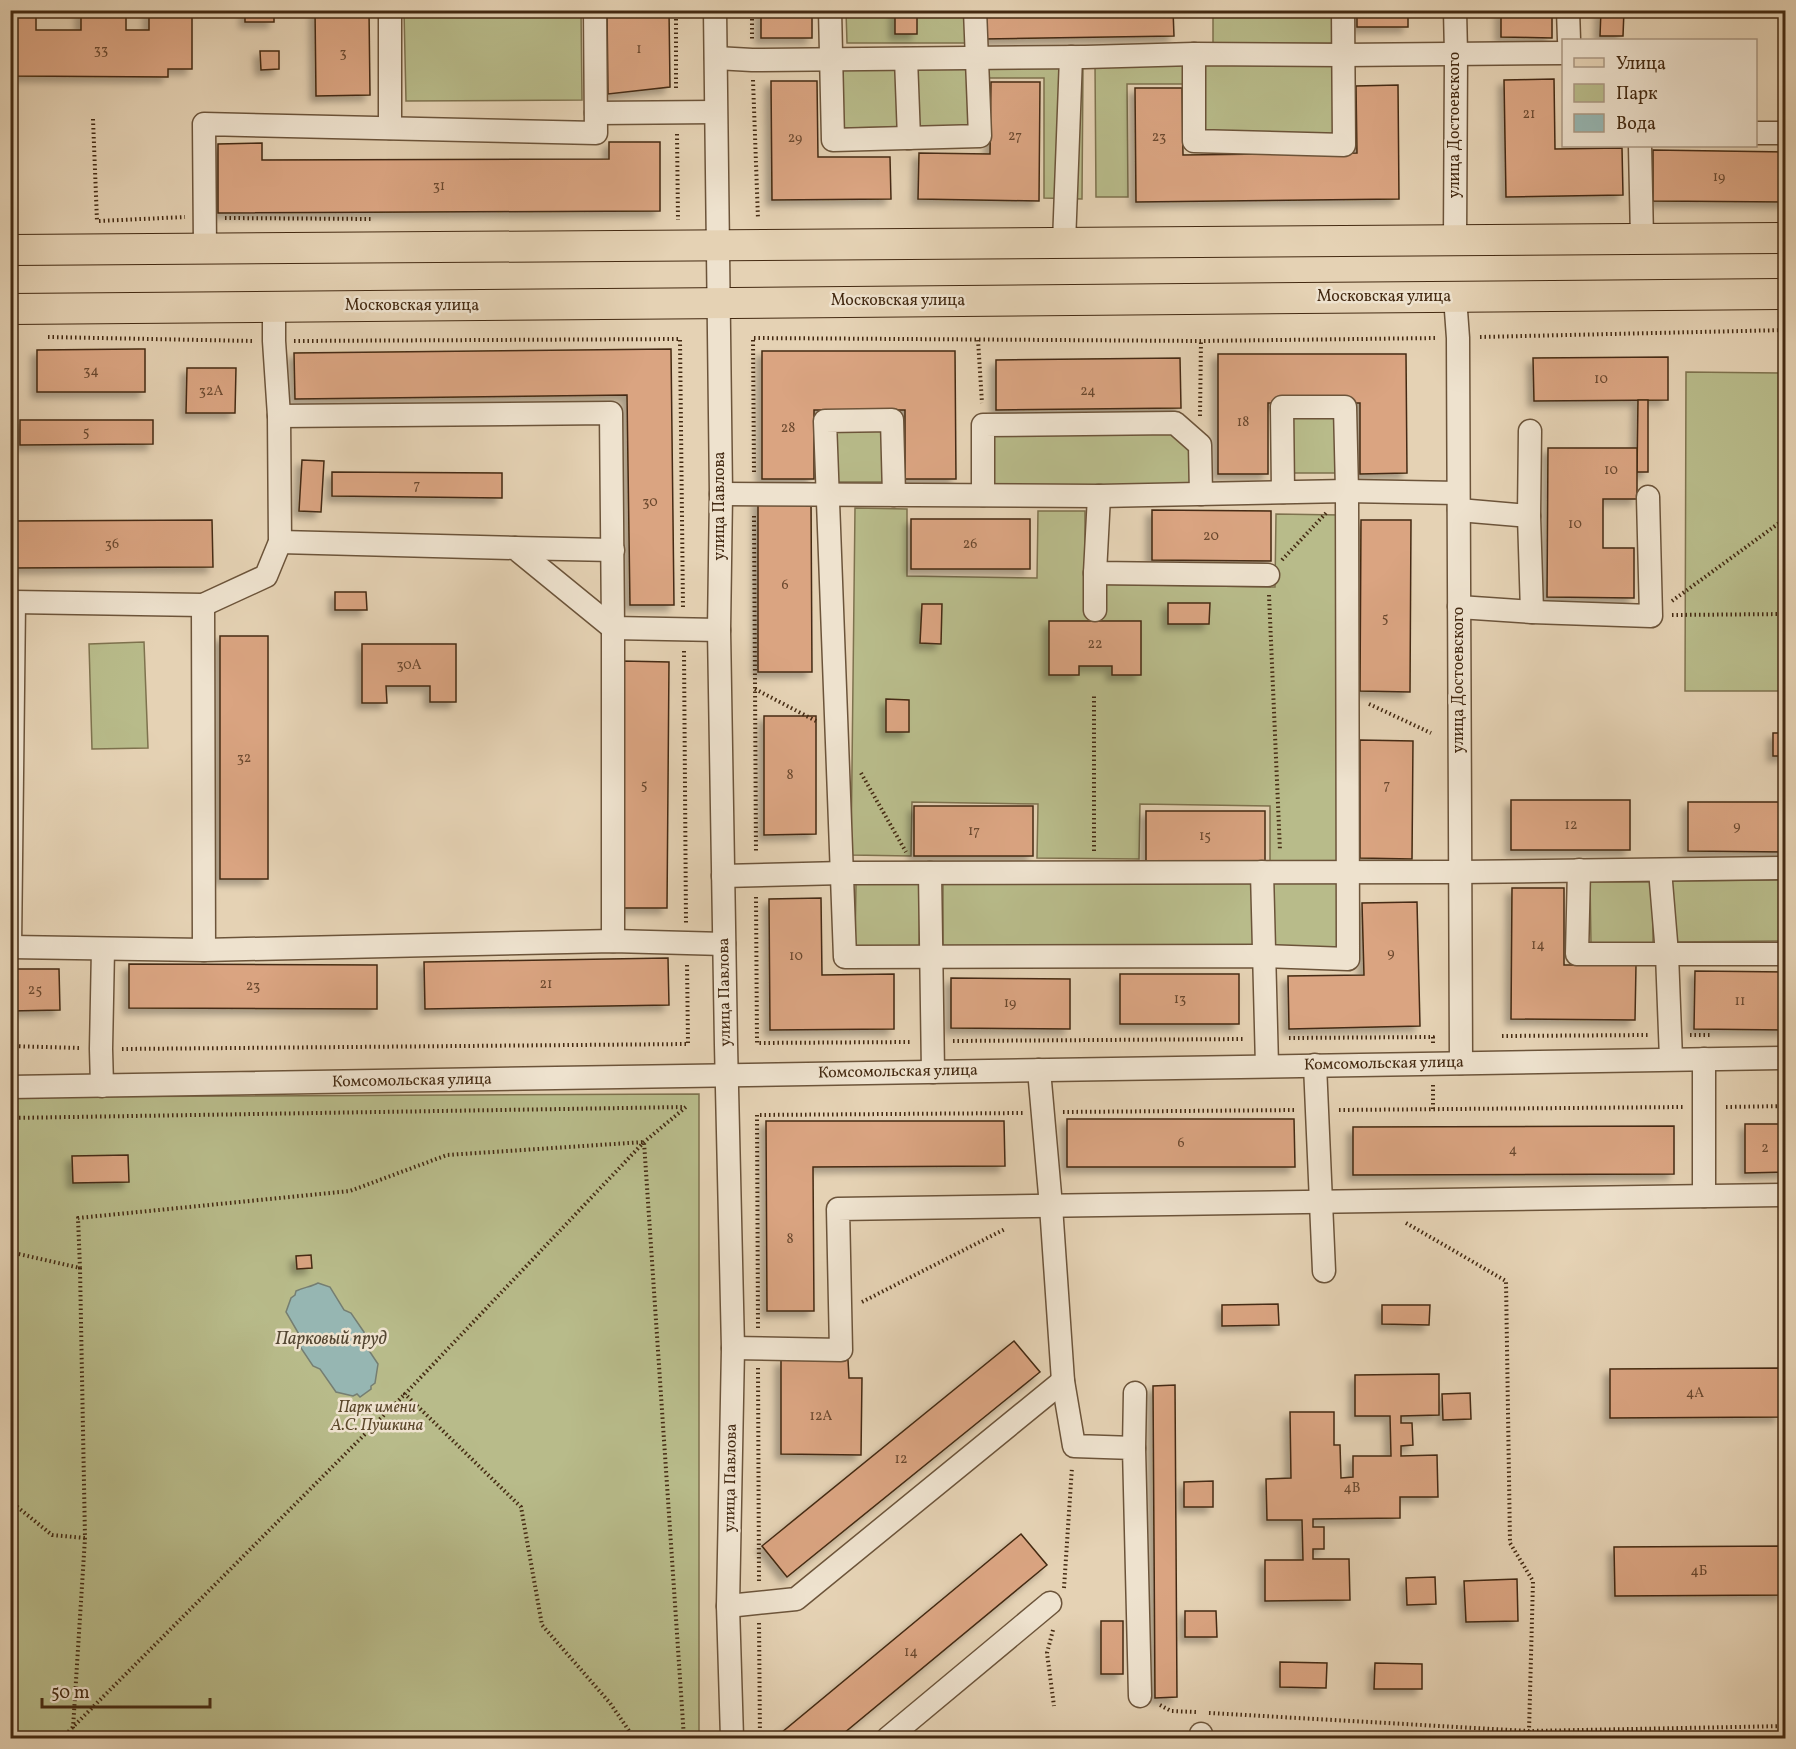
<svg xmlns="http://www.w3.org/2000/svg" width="1796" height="1749" font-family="Vollkorn,serif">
<defs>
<filter id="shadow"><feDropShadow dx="-5.5" dy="5.5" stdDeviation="3" flood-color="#0004"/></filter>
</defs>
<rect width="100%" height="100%" fill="#e5d2b4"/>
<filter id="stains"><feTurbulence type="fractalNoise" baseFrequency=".00333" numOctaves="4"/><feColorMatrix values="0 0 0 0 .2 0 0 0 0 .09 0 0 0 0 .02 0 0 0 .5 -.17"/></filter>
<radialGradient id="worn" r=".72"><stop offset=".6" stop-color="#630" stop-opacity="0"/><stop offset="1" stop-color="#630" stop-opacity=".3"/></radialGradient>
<g fill="#b8bb8a" stroke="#7e724e" stroke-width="1.5">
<path d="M404,11H581L582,100L406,101Z"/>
<path d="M846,11H965V43H847Z"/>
<path d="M1213,11H1335V43L1213,44Z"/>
<path d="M1183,63L1184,84H1127L1128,197H1096L1095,64Z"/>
<path d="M1205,64L1336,65L1335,134L1204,132Z"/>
<path d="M987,65H1083L1082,199L1044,198V78H987Z"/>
<path d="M899,66L900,127L843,128V67Z"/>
<path d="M915,66H972V126L916,127Z"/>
<path d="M1686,372L1785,373V691H1685Z"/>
<path d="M1336,416L1337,473H1291L1289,417Z"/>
<rect x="835" y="428" width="51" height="54"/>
<path d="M1002,429L1177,431L1189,442L1190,488L991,484L992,439Z"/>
<path d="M855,508L907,509V576L1037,578L1038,511H1085V584L1275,587L1276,514L1340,515L1337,862L1270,861V806L1140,804L1139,859L1037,858L1038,804L912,802L911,856L851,855Z"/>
<path d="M144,642L148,748L92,749L89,644Z"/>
<path d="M1785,880V941L1671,942L1670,881Z"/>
<path d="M943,881H1253L1254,946L943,947Z"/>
<path d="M1337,882V948H1272L1271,883Z"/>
<path d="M1590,882H1653V944H1591Z"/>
<path d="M856,883L920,884L919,950L855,949Z"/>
<path d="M699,1094V1738H11L10,1097Z"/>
</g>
<path fill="#96b6b2" stroke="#757e72" stroke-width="1.5" d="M318,1283L330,1287L344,1310L351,1313L366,1335L364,1343L378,1364L375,1383L371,1386V1389L360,1397L357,1394L353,1396L336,1392L320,1369L313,1366L299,1345L300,1336L286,1312L291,1298L295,1295L296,1291C304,1287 311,1287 318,1283Z"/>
<g fill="#daa481" stroke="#442a12" stroke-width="1.5" filter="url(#shadow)">
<path d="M10,10H36V30H81V10H126V30H149V10H192V69H168V77L14,76V70H10Z"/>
<rect x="245" y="10" width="29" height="12"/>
<path d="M315,10H369L370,95L316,96Z"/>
<path d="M607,10H669L670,87L608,94Z"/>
<rect x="761" y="10" width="51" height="28"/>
<rect x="895" y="10" width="22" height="24"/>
<path d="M982,10H1173L1174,36L983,39Z"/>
<rect x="1357" y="10" width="51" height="17"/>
<path d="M1501,10H1552V38L1501,37Z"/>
<path d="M1601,10H1624L1623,36H1600Z"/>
<path d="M260,51H279V69L261,70Z"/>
<path d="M1554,79L1555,149L1622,148L1623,195L1506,197L1504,80Z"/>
<path d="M771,81H817L818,157H890L891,199L772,200Z"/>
<path d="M991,82H1040L1039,201L918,199L919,153L990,154Z"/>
<path d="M1398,85L1399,199L1136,202L1135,88H1182L1183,155L1357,153L1356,86Z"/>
<path d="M609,142H660V211L218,213V144L262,143V160L609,159Z"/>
<path d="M1653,150L1786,152V202L1653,201Z"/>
<rect x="10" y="349" width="2" height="62"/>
<path d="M139,349H145V392H37V350Z"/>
<path d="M671,349L674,605H630L627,395L295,399L294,353Z"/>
<path d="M762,351H955L956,479H905V410H814V479H762Z"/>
<path d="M1218,354H1406L1407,473L1360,474V403H1268V474H1218Z"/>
<path d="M1668,357V400L1534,401L1533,358Z"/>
<path d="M1180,358L1181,408L996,410V360Z"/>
<path d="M187,368H236L235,413H186Z"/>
<path d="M1638,400H1648V472H1637Z"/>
<path d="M20,420H153V444L20,445Z"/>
<path d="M1548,448H1637V499H1603V548H1634V598L1547,597Z"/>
<path d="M302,460L324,461L321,512L299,511Z"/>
<path d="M332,472L502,473V498L332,496Z"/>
<path d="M758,499H811L812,672H758Z"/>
<path d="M1152,510L1271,511V561L1152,560Z"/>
<rect x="911" y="519" width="119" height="50"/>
<path d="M212,520L213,567L10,568V521Z"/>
<path d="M1361,520H1411L1410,692L1360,691Z"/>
<path d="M335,592H366L367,610H335Z"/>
<path d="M1168,603H1210L1209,624H1168Z"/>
<path d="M922,604H942L941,644L920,643Z"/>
<path d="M1049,621H1141V675H1112V666H1079V675H1049Z"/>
<rect x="220" y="636" width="48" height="243"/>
<path d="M362,644H456V702H430V686H386L387,703H362Z"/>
<path d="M622,661L669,662L667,908H620Z"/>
<path d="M886,699L909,700V732H886Z"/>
<path d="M764,716H816V834L764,835Z"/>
<rect x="1773" y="733" width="13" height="23"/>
<path d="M1360,740L1413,741L1412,859L1360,858Z"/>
<rect x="1511" y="800" width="119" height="50"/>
<path d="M1688,802H1786V852L1688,851Z"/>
<rect x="914" y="806" width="119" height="50"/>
<rect x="1146" y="811" width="119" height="50"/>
<path d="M1512,888H1564V965H1636L1635,1020L1511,1019Z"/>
<path d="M821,898L822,975L894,974V1029L770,1030L769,899Z"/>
<path d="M1417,902L1420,1026L1289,1029L1288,976L1364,975L1362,903Z"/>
<path d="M668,958L669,1005L425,1009L424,962Z"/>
<path d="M129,964L377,965V1009L129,1008Z"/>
<path d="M10,969H59L60,1010L10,1011Z"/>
<path d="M1695,971L1786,972V1030L1694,1029Z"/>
<rect x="1120" y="974" width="119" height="50"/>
<path d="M951,978L1070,979V1029L951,1028Z"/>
<path d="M1067,1119H1294L1295,1167H1067Z"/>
<path d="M766,1121H1004L1005,1166L813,1167L814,1311H767Z"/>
<path d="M1745,1124H1786V1172L1745,1173Z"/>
<path d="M1674,1126V1174L1353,1175V1127Z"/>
<path d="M128,1155L129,1182L73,1183L72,1156Z"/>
<path d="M311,1255L312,1268L297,1269L296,1256Z"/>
<path d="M1278,1304L1279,1325L1222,1326V1305Z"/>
<path d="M1382,1305H1430L1429,1325L1382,1324Z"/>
<path d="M1014,1341L1040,1372L787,1577L762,1546Z"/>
<path d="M781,1360H848L849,1378H862L861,1455L781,1454Z"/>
<path d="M1780,1368V1417L1610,1418V1369Z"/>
<path d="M1439,1374V1415L1401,1416V1423H1412L1413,1445L1401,1446V1456L1437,1455L1438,1497H1400V1518L1313,1519V1527H1324V1549H1313V1559H1349L1350,1600L1265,1601V1560H1303L1302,1520H1267L1266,1479L1291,1478L1290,1412H1334V1445H1340L1341,1478L1353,1477V1456H1391L1390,1416H1355V1375Z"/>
<path d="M1175,1385L1177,1697L1155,1698L1153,1386Z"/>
<path d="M1470,1393L1471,1419L1443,1420L1442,1394Z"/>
<path d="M1213,1481V1507H1184V1482Z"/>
<path d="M1021,1534L1047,1565L838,1738H775Z"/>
<path d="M1784,1546V1595L1615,1596L1614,1547Z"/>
<path d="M1435,1577L1436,1604L1407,1605L1406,1578Z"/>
<path d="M1517,1579L1518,1621L1466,1622L1464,1581Z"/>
<path d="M1185,1611H1216L1217,1637H1185Z"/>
<rect x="1101" y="1621" width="22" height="53"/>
<path d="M1280,1662L1327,1663L1326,1688L1280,1687Z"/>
<path d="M1375,1663L1422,1664V1689H1374Z"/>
<path d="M1437,1735L1480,1736V1738H1437Z"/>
<path d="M1586,1735L1629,1736V1738H1586Z"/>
<path d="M1736,1735L1779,1736V1738H1736Z"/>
</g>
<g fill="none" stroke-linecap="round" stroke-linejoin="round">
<g stroke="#6c543a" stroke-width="25">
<g id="minor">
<path d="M390,10V128"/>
<path d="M715,10L721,494L719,630L726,1045L733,1348L728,1606L732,1738"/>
<path d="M830,10L833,140L980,136L975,10"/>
<path d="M1455,10L1456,54L1455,240"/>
<path d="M1568,10L1569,40"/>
<path d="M1194,54V141L1344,145L1343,10"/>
<path d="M716,58L752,60L1085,57L1194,54L1343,55L1564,53"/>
<path d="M906,59L909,138"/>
<path d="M596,113L715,112"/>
<path d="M1756,133H1786"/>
<path d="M1640,146L1642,239"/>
<path d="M1064,243L1071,57"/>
<path d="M205,248L204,124L596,133L595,10"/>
<path d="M1455,297L1458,338L1461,1063"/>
<path d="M279,416L611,413L613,628V941"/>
<path d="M721,494L1099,496L1347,491L1458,493"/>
<path d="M894,495L892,420L825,421L845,957L1264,956L1348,959L1347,491L1345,407H1282L1283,492"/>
<path d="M983,495V425L1175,423L1200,445L1201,494"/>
<path d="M1099,496L1095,573L1268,575"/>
<path d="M1459,510L1529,516L1530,431"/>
<path d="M1529,516L1532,612"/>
<path d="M280,542L515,548L613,628L719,630"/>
<path d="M515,548L613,550"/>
<path d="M10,601L14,602L10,947"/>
<path d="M14,602L203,605L266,576L280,542L279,416L274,341V307"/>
<path d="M203,605L204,950"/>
<path d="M1459,607L1532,612L1651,616L1648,497"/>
<path d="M1095,610V573"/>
<path d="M1579,870L1577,954H1786"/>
<path d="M1660,870L1667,954L1671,1059"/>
<path d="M1262,872L1267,1066"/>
<path d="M930,873L933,1072"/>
<path d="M723,876L843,873L1460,872L1786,868"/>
<path d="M11,947L204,950L613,941L724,944"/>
<path d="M1704,1059V1196"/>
<path d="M1315,1065L1324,1271"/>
<path d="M1039,1070L1051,1206L1063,1381L1074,1446L1134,1448L1140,1696"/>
<path d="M102,1086L101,1049L103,949"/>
<path d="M10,1087L1786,1058"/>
<path d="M733,1348L841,1350L838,1209L1786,1195"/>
<path d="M1134,1448L1135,1393"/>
<path d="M728,1606L796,1599L1063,1381"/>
<path d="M1201,1734V1738"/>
<path d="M888,1738L1050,1603"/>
</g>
</g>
<g stroke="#442a12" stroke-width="32">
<g id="major">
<path d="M10,250L1786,238"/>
<path d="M10,309L1786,294"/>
</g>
</g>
<g stroke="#442a12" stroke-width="4" stroke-dasharray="1.5 3" stroke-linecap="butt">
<path d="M676,10V91"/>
<path d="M752,10V39"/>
<path d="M753,80L758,219"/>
<path d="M93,119L97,221"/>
<path d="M677,134L678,220"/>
<path d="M225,218L371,219"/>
<path d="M99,221L185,217"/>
<path d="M48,337L253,341"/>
<path d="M1480,337L1786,330"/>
<path d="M978,340L982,403"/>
<path d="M294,341L680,339L683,608"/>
<path d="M1200,416L1201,341"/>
<path d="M754,472L753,338L1201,341L1437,338"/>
<path d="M754,516L756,853"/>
<path d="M1282,560L1326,513"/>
<path d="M1269,595L1280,851"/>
<path d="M1672,601L1786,518"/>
<path d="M1672,615L1786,614"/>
<path d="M684,651L686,923"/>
<path d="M755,689L816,721"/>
<path d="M1369,704L1431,733"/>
<path d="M861,773L906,852"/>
<path d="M1094,851V695"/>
<path d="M756,897L757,1043L912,1042"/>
<path d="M1690,1035H1710"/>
<path d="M1502,1036L1650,1035"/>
<path d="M1289,1038L1433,1037V1044"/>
<path d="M953,1041L1245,1039"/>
<path d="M10,1046L79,1048"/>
<path d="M122,1049L688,1044L687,963"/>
<path d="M1433,1085V1109"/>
<path d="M1726,1107L1786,1106"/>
<path d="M1339,1110L1683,1107"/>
<path d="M1063,1112L1296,1110"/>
<path d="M10,1118L685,1107"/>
<path d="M1406,1223L1506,1281L1510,1543L1533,1581L1529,1731"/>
<path d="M10,1252L80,1268L78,1218L350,1191L447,1155L644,1142L684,1738"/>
<path d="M862,1302L1005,1229"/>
<path d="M758,1328L757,1115L1023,1113"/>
<path d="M758,1368L759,1583"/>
<path d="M10,1501L52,1535L85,1538"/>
<path d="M1064,1588L1072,1467"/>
<path d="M759,1623L760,1738"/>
<path d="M1053,1630L1047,1653L1054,1706"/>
<path d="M1160,1705L1171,1711L1196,1712"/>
<path d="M1209,1713L1529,1731L1786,1726"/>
<path d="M73,1728L85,1538L80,1268"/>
<path d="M62,1738L405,1394"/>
<path d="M634,1738L610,1703L542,1625L521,1507L405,1394L644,1142L686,1107"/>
</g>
<use href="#minor" stroke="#eee2ce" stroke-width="22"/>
<use href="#major" stroke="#e5d2b4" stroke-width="30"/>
</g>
<g text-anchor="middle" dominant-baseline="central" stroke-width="5" stroke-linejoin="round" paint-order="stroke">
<g font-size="14" fill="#6a482e">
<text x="639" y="49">1</text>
<text x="101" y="50">33</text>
<text x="343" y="53">3</text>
<text x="1529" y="114">21</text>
<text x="1015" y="136">27</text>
<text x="1159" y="137">23</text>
<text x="795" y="138">29</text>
<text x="1719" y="177">19</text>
<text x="439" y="186">31</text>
<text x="91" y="371">34</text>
<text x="1601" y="379">10</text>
<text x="211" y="391">32А</text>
<text x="1088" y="391">24</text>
<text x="1243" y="422">18</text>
<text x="788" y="428">28</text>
<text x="86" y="432">5</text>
<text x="1611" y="470">10</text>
<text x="417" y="485">7</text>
<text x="650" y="502">30</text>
<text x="1575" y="524">10</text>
<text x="1211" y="536">20</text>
<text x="112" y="544">36</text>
<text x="970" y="544">26</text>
<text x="785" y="585">6</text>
<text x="1385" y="618">5</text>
<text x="1095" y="644">22</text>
<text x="409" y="665">30А</text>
<text x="244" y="758">32</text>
<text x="790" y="775">8</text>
<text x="644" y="785">5</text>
<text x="1387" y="785">7</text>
<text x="1571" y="825">12</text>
<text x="1737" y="826">9</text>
<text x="974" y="831">17</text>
<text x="1205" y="836">15</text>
<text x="1538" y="945">14</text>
<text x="1391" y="953">9</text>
<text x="796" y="956">10</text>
<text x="546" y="984">21</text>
<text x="253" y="986">23</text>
<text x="35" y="990">25</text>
<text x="1180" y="999">13</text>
<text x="1740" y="1001">11</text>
<text x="1010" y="1003">19</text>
<text x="1181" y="1143">6</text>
<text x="1765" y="1148">2</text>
<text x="1513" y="1150">4</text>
<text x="790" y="1239">8</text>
<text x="1695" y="1393">4А</text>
<text x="821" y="1416">12А</text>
<text x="901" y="1459">12</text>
<text x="1352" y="1488">4В</text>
<text x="1699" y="1571">4Б</text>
<text x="911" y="1652">14</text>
</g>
<g font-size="16" fill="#442a12" stroke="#eee2ce">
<text transform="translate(1455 125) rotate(-90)">улица Достоевского</text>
<text x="1384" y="297">Московская улица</text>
<text x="898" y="301">Московская улица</text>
<text x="412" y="306">Московская улица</text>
<text transform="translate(720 506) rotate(-90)">улица Павлова</text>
<text transform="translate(1459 680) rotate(-90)">улица Достоевского</text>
<text transform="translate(725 992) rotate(-91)">улица Павлова</text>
<text transform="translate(1384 1064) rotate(-1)">Комсомольская улица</text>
<text transform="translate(898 1072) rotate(-1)">Комсомольская улица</text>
<text transform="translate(412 1081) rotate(-1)">Комсомольская улица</text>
<text transform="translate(731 1478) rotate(-89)">улица Павлова</text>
</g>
<g font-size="16" font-style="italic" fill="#5b472a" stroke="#eee2ce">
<text x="377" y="1408">Парк имени<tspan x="377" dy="18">А.С. Пушкина</tspan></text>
</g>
<g font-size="18" font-style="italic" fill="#544632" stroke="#eee2ce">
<text x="331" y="1339">Парковый пруд</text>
</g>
</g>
<rect width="1796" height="1749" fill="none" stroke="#e5d2b4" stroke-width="36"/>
<rect x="12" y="12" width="1772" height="1725" fill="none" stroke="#442a12" stroke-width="3"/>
<rect x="18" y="18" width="1760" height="1713" fill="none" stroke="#442a12" stroke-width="1.5"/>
<rect x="1562" y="39" width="195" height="108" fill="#eee2ce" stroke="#aa9883" stroke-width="1.5"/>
<rect x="1574" y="58" width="30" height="9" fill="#e5d2b4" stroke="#aa9883" stroke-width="1.5"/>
<text x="1616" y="69" font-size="18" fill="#442a12">Улица</text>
<rect x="1574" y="84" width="30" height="18" fill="#b8bb8a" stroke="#aa9883" stroke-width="1.5"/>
<text x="1616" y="99" font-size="18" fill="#442a12">Парк</text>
<rect x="1574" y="114" width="30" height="18" fill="#96b6b2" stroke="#aa9883" stroke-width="1.5"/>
<text x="1616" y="129" font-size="18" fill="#442a12">Вода</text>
<path d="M42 1698v9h168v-9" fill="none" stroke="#442a12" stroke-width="3"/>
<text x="51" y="1698" font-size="18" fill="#442a12" stroke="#eee2ce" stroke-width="4.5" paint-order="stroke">50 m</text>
<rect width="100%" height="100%" filter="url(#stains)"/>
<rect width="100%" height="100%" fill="url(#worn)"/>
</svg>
